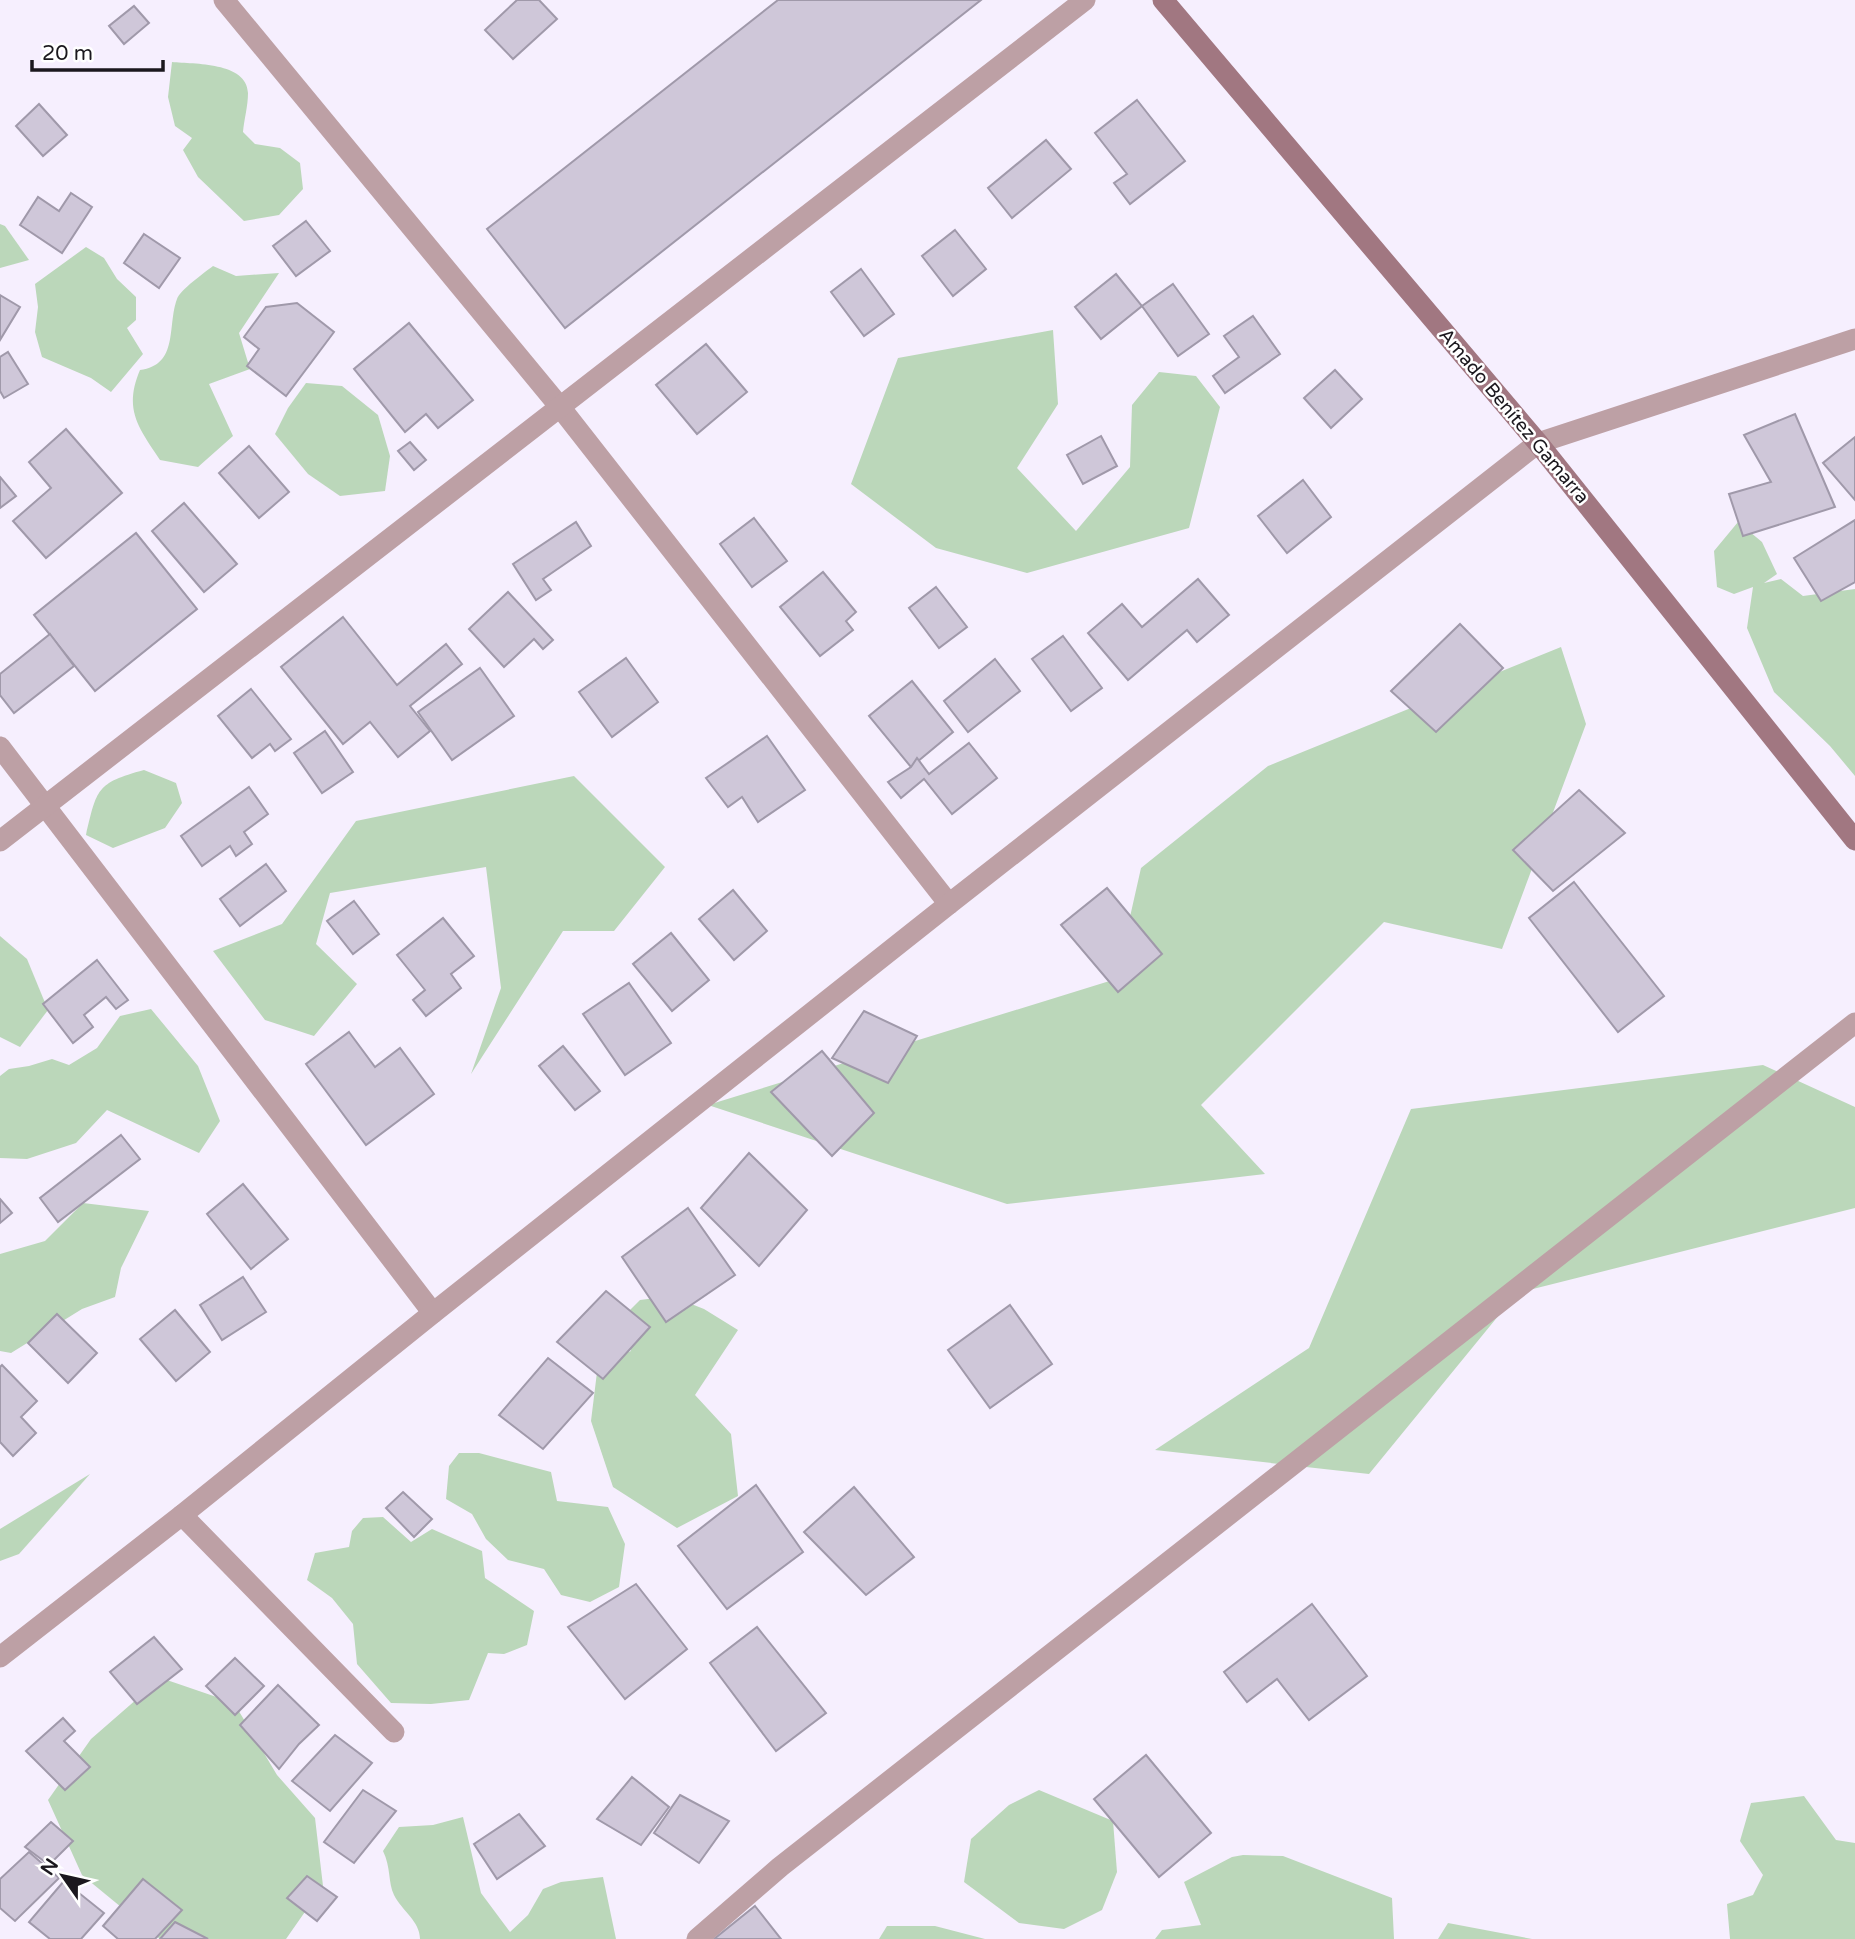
<svg xmlns="http://www.w3.org/2000/svg" width="1855" height="1939" font-family="'Varela Round',sans-serif">
<rect width="100%" height="100%" fill="#f6effe"/>
<g fill="#bbd7ba">
<path d="M172,62C194,64 247,62 248,93C248,106 244,120 243,132L255,144L280,148L300,163L303,189L279,215L244,221L198,177L183,150L192,138L175,126L168,97Z"/>
<path d="M0,224L5,226L29,260L0,268Z"/>
<path d="M86,247L104,258L117,279L136,297V320L127,328L143,354L111,392L91,378L42,357L35,332L38,307L35,284Z"/>
<path d="M213,266L236,276L279,273L239,333L250,369L209,384L233,436L198,467L160,460C139,428 123,410 140,370C179,365 167,326 177,299C180,290 204,273 213,266Z"/>
<path d="M1053,330L1058,404L1017,468L1076,531L1130,467L1132,405L1159,372L1196,376L1220,407L1189,528L1027,573L936,548L851,484L898,358Z"/>
<path d="M306,383L342,386L378,415L390,456L385,491L340,496L308,474L275,434L288,408Z"/>
<path d="M1738,522L1762,542L1777,574L1764,583L1781,579L1803,596L1855,589V776L1830,746L1774,692L1747,628L1753,587L1734,594L1717,587L1714,551Z"/>
<path d="M1561,647L1586,724L1502,949L1384,922L1201,1105L1265,1174L1007,1204L708,1105L1116,979L1141,868L1268,766Z"/>
<path d="M144,770L176,783L182,803L165,828L113,848L86,835C97,789 96,783 144,770Z"/>
<path d="M574,776L665,867L614,931H563L471,1074L501,988L486,867L330,893L316,944L357,984L314,1036L265,1020L213,951L282,924L356,821Z"/>
<path d="M0,936L27,959L48,1010L20,1047L0,1037Z"/>
<path d="M151,1009L198,1066L220,1121L199,1153L107,1110L76,1143L27,1159L0,1158V1076L9,1069L29,1066L52,1059L69,1065L97,1048L120,1016Z"/>
<path d="M1763,1065L1855,1107V1208L1517,1293L1369,1474L1155,1450L1309,1348L1411,1109Z"/>
<path d="M83,1203L149,1211L121,1268L115,1297L82,1309L11,1353L0,1351V1254L45,1241Z"/>
<path d="M671,1296L704,1309L738,1330L695,1395L731,1434L738,1496L677,1528L613,1487L591,1421L598,1364L631,1351L617,1323L640,1300Z"/>
<path d="M459,1453H479L551,1472L557,1501L608,1507L625,1544L619,1587L590,1602L561,1595L544,1569L508,1560L486,1539L472,1514L446,1499L449,1466Z"/>
<path d="M90,1474L19,1554L0,1561V1529Z"/>
<path d="M383,1517L411,1542L432,1529L482,1551L485,1578L534,1611L527,1645L504,1654L488,1653L469,1700L431,1704L391,1703L357,1664L353,1624L332,1598L307,1580L315,1553L349,1547L352,1531L363,1518Z"/>
<path d="M161,1678L234,1703L277,1775L315,1818L323,1886L286,1939H160L82,1875L48,1800L91,1739Z"/>
<path d="M1039,1790L1113,1821L1117,1872L1102,1910L1064,1929L1019,1923L964,1882L971,1839L1009,1805Z"/>
<path d="M1804,1796L1836,1840L1855,1843V1939H1730L1727,1904L1753,1895L1763,1875L1740,1841L1751,1803Z"/>
<path d="M463,1817L481,1893L510,1932L528,1915L543,1889L561,1882L603,1877L616,1939H420C420,1921 402,1911 394,1895C388,1883 391,1867 383,1851L399,1827L433,1825Z"/>
<path d="M1243,1855L1283,1856L1392,1898L1394,1939H1155L1162,1930L1201,1925L1184,1882L1232,1857Z"/>
<path d="M1448,1923L1532,1939H1438Z"/>
<path d="M887,1926H935L985,1939H879Z"/>
</g>
<g fill="#cfc7d9" stroke="#a099aa" stroke-width="2">
<path d="M517,0H539L557,19L513,59L485,30Z"/>
<path d="M778,0H981L565,328L487,229Z"/>
<path d="M134,6L149,23L124,44L109,26Z"/>
<path d="M1137,100L1185,161L1130,204L1114,183L1127,174L1095,133Z"/>
<path d="M39,104L67,135L43,156L16,126Z"/>
<path d="M1046,140L1071,169L1012,218L988,188Z"/>
<path d="M71,193L92,207L62,253L20,225L38,197L59,211Z"/>
<path d="M306,221L330,251L296,276L273,246Z"/>
<path d="M955,230L986,269L953,296L922,256Z"/>
<path d="M144,234L180,258L159,288L124,263Z"/>
<path d="M861,269L894,314L864,336L831,292Z"/>
<path d="M1116,274L1142,306L1101,339L1075,307Z"/>
<path d="M1173,284L1209,334L1178,356L1142,306Z"/>
<path d="M0,295L20,307L0,340Z"/>
<path d="M297,303L334,332L286,396L247,366L259,349L244,337L266,307Z"/>
<path d="M1253,316L1280,354L1225,393L1213,376L1239,357L1224,336Z"/>
<path d="M409,323L473,400L438,428L426,414L405,432L354,369Z"/>
<path d="M706,344L747,392L697,434L656,385Z"/>
<path d="M8,352L28,384L4,398L0,391V357Z"/>
<path d="M1335,370L1362,399L1331,428L1304,398Z"/>
<path d="M1795,414L1835,507L1743,536L1729,494L1771,482L1744,435Z"/>
<path d="M66,429L122,493L46,558L13,521L51,488L29,462Z"/>
<path d="M1101,436L1117,466L1083,484L1067,455Z"/>
<path d="M1855,437V500L1823,463Z"/>
<path d="M410,442L426,460L414,470L398,451Z"/>
<path d="M249,446L289,492L259,518L219,473Z"/>
<path d="M0,477L16,496L0,508Z"/>
<path d="M1303,480L1331,517L1287,553L1258,516Z"/>
<path d="M184,503L237,564L204,592L152,531Z"/>
<path d="M754,518L787,561L752,587L720,544Z"/>
<path d="M1855,520V582L1821,601L1794,558Z"/>
<path d="M576,522L591,546L543,579L551,590L536,600L513,564Z"/>
<path d="M136,533L197,609L95,691L34,615Z"/>
<path d="M823,572L856,612L846,621L853,630L820,656L780,607Z"/>
<path d="M1198,579L1229,615L1197,642L1187,630L1128,680L1088,633L1122,604L1142,627Z"/>
<path d="M936,587L967,627L939,648L909,608Z"/>
<path d="M508,592L553,640L543,649L534,639L504,667L469,629Z"/>
<path d="M343,617L397,685L446,644L462,664L410,706L430,731L398,757L370,722L343,744L281,667Z"/>
<path d="M1460,624L1503,668L1436,732L1391,691Z"/>
<path d="M50,634L74,666L14,713L0,695V674Z"/>
<path d="M1063,636L1102,688L1071,711L1032,659Z"/>
<path d="M626,658L658,702L612,737L579,692Z"/>
<path d="M995,659L1020,691L968,732L944,701Z"/>
<path d="M480,668L514,716L452,760L418,712Z"/>
<path d="M912,681L953,732L911,767L869,716Z"/>
<path d="M251,689L291,739L275,751L270,744L252,758L218,716Z"/>
<path d="M325,731L353,772L322,793L294,753Z"/>
<path d="M767,736L805,790L758,822L742,797L728,807L706,778Z"/>
<path d="M969,743L997,778L952,814L924,779L901,798L888,782L911,767L917,758L929,774Z"/>
<path d="M249,787L268,814L244,832L252,844L236,856L230,846L202,866L181,836Z"/>
<path d="M1579,790L1625,833L1553,891L1513,850Z"/>
<path d="M266,864L286,891L240,926L220,899Z"/>
<path d="M1574,882L1664,996L1618,1032L1529,918Z"/>
<path d="M1107,888L1162,954L1118,992L1061,925Z"/>
<path d="M733,890L767,931L734,960L699,919Z"/>
<path d="M354,901L379,934L353,954L327,921Z"/>
<path d="M443,918L474,956L451,974L461,988L426,1016L413,1000L425,990L397,955Z"/>
<path d="M671,933L709,980L672,1011L633,964Z"/>
<path d="M97,960L128,1000L116,1009L106,997L84,1015L93,1027L73,1043L43,1004Z"/>
<path d="M629,983L671,1043L625,1075L583,1014Z"/>
<path d="M864,1011L917,1036L888,1083L832,1058Z"/>
<path d="M349,1032L375,1067L400,1048L434,1094L366,1145L306,1064Z"/>
<path d="M563,1046L600,1091L575,1110L539,1066Z"/>
<path d="M822,1051L874,1113L832,1156L771,1092Z"/>
<path d="M121,1135L140,1159L58,1222L40,1198Z"/>
<path d="M749,1153L807,1210L759,1266L701,1208Z"/>
<path d="M243,1184L288,1239L251,1269L207,1214Z"/>
<path d="M0,1199L12,1213L0,1223Z"/>
<path d="M688,1208L735,1275L666,1322L622,1257Z"/>
<path d="M243,1277L266,1312L222,1340L200,1305Z"/>
<path d="M606,1291L650,1327L603,1379L557,1342Z"/>
<path d="M1010,1305L1052,1364L990,1408L948,1350Z"/>
<path d="M175,1310L210,1352L176,1381L140,1339Z"/>
<path d="M57,1314L97,1353L68,1383L28,1343Z"/>
<path d="M548,1358L593,1393L543,1449L499,1415Z"/>
<path d="M2,1365L37,1401L21,1417L36,1433L13,1456L0,1442V1367Z"/>
<path d="M756,1485L803,1552L727,1609L678,1546Z"/>
<path d="M854,1487L914,1557L866,1595L804,1532Z"/>
<path d="M403,1492L432,1519L414,1537L386,1508Z"/>
<path d="M636,1584L687,1649L625,1699L568,1627Z"/>
<path d="M1312,1604L1367,1676L1309,1720L1277,1679L1247,1702L1224,1672Z"/>
<path d="M757,1627L826,1713L776,1751L710,1663Z"/>
<path d="M154,1637L182,1669L137,1704L110,1672Z"/>
<path d="M235,1658L264,1686L235,1715L206,1686Z"/>
<path d="M278,1685L319,1725L299,1744L279,1769L240,1725Z"/>
<path d="M63,1718L75,1731L64,1741L90,1767L65,1790L26,1751Z"/>
<path d="M335,1735L372,1763L330,1811L292,1781Z"/>
<path d="M1146,1755L1211,1833L1159,1877L1094,1799Z"/>
<path d="M632,1777L669,1807L641,1845L597,1819Z"/>
<path d="M363,1790L396,1811L354,1863L324,1842Z"/>
<path d="M680,1795L729,1821L699,1863L654,1833Z"/>
<path d="M519,1814L545,1846L497,1879L474,1844Z"/>
<path d="M51,1822L73,1841L49,1865L25,1847Z"/>
<path d="M29,1852L59,1878L15,1921L0,1908V1879Z"/>
<path d="M307,1876L337,1897L317,1921L287,1898Z"/>
<path d="M143,1879L182,1910L155,1939H118L103,1926Z"/>
<path d="M64,1881L104,1913L81,1939H50L29,1922Z"/>
<path d="M755,1906L781,1939H714Z"/>
<path d="M175,1922L208,1939H160Z"/>
</g>
<g fill="none" stroke-linecap="round" stroke-linejoin="round">
<g stroke="#bda0a5" stroke-width="21">
<path d="M224,0L560,407L949,904"/>
<path d="M0,747L433,1313"/>
<path d="M0,841L1085,0"/>
<path d="M182,1515L394,1732"/>
<path d="M0,1657L182,1515L433,1313L949,904L1538,443L1855,339"/>
<path d="M697,1939L780,1867L1855,1023"/>
</g>
<path stroke="#a17781" stroke-width="21" d="M1163,0L1538,443L1855,840"/>
</g>
<g text-anchor="middle" dominant-baseline="central" stroke-width="5" stroke-linejoin="round" paint-order="stroke">
<g font-size="19" fill="#1b181e" stroke="#fff">
<text transform="translate(1514 416) rotate(50)">Amado Benítez Gamarra</text>
</g>
</g>
<g transform="translate(63 1876) rotate(304)" stroke="#ffffff" stroke-width="5" paint-order="stroke">
<path d="M0-5L12 26L0 18L-12 26Z" fill="#1b181e"/>
<text y="-10" font-size="19" font-weight="bold" text-anchor="middle" fill="#1b181e">N</text>
</g>
<path d="M32 60v10h131v-10" fill="none" stroke="#1b181e" stroke-width="3.5"/>
<text x="42" y="60" font-size="21" fill="#1b181e" stroke="#ffffff" stroke-width="5" paint-order="stroke">20 m</text>
</svg>
